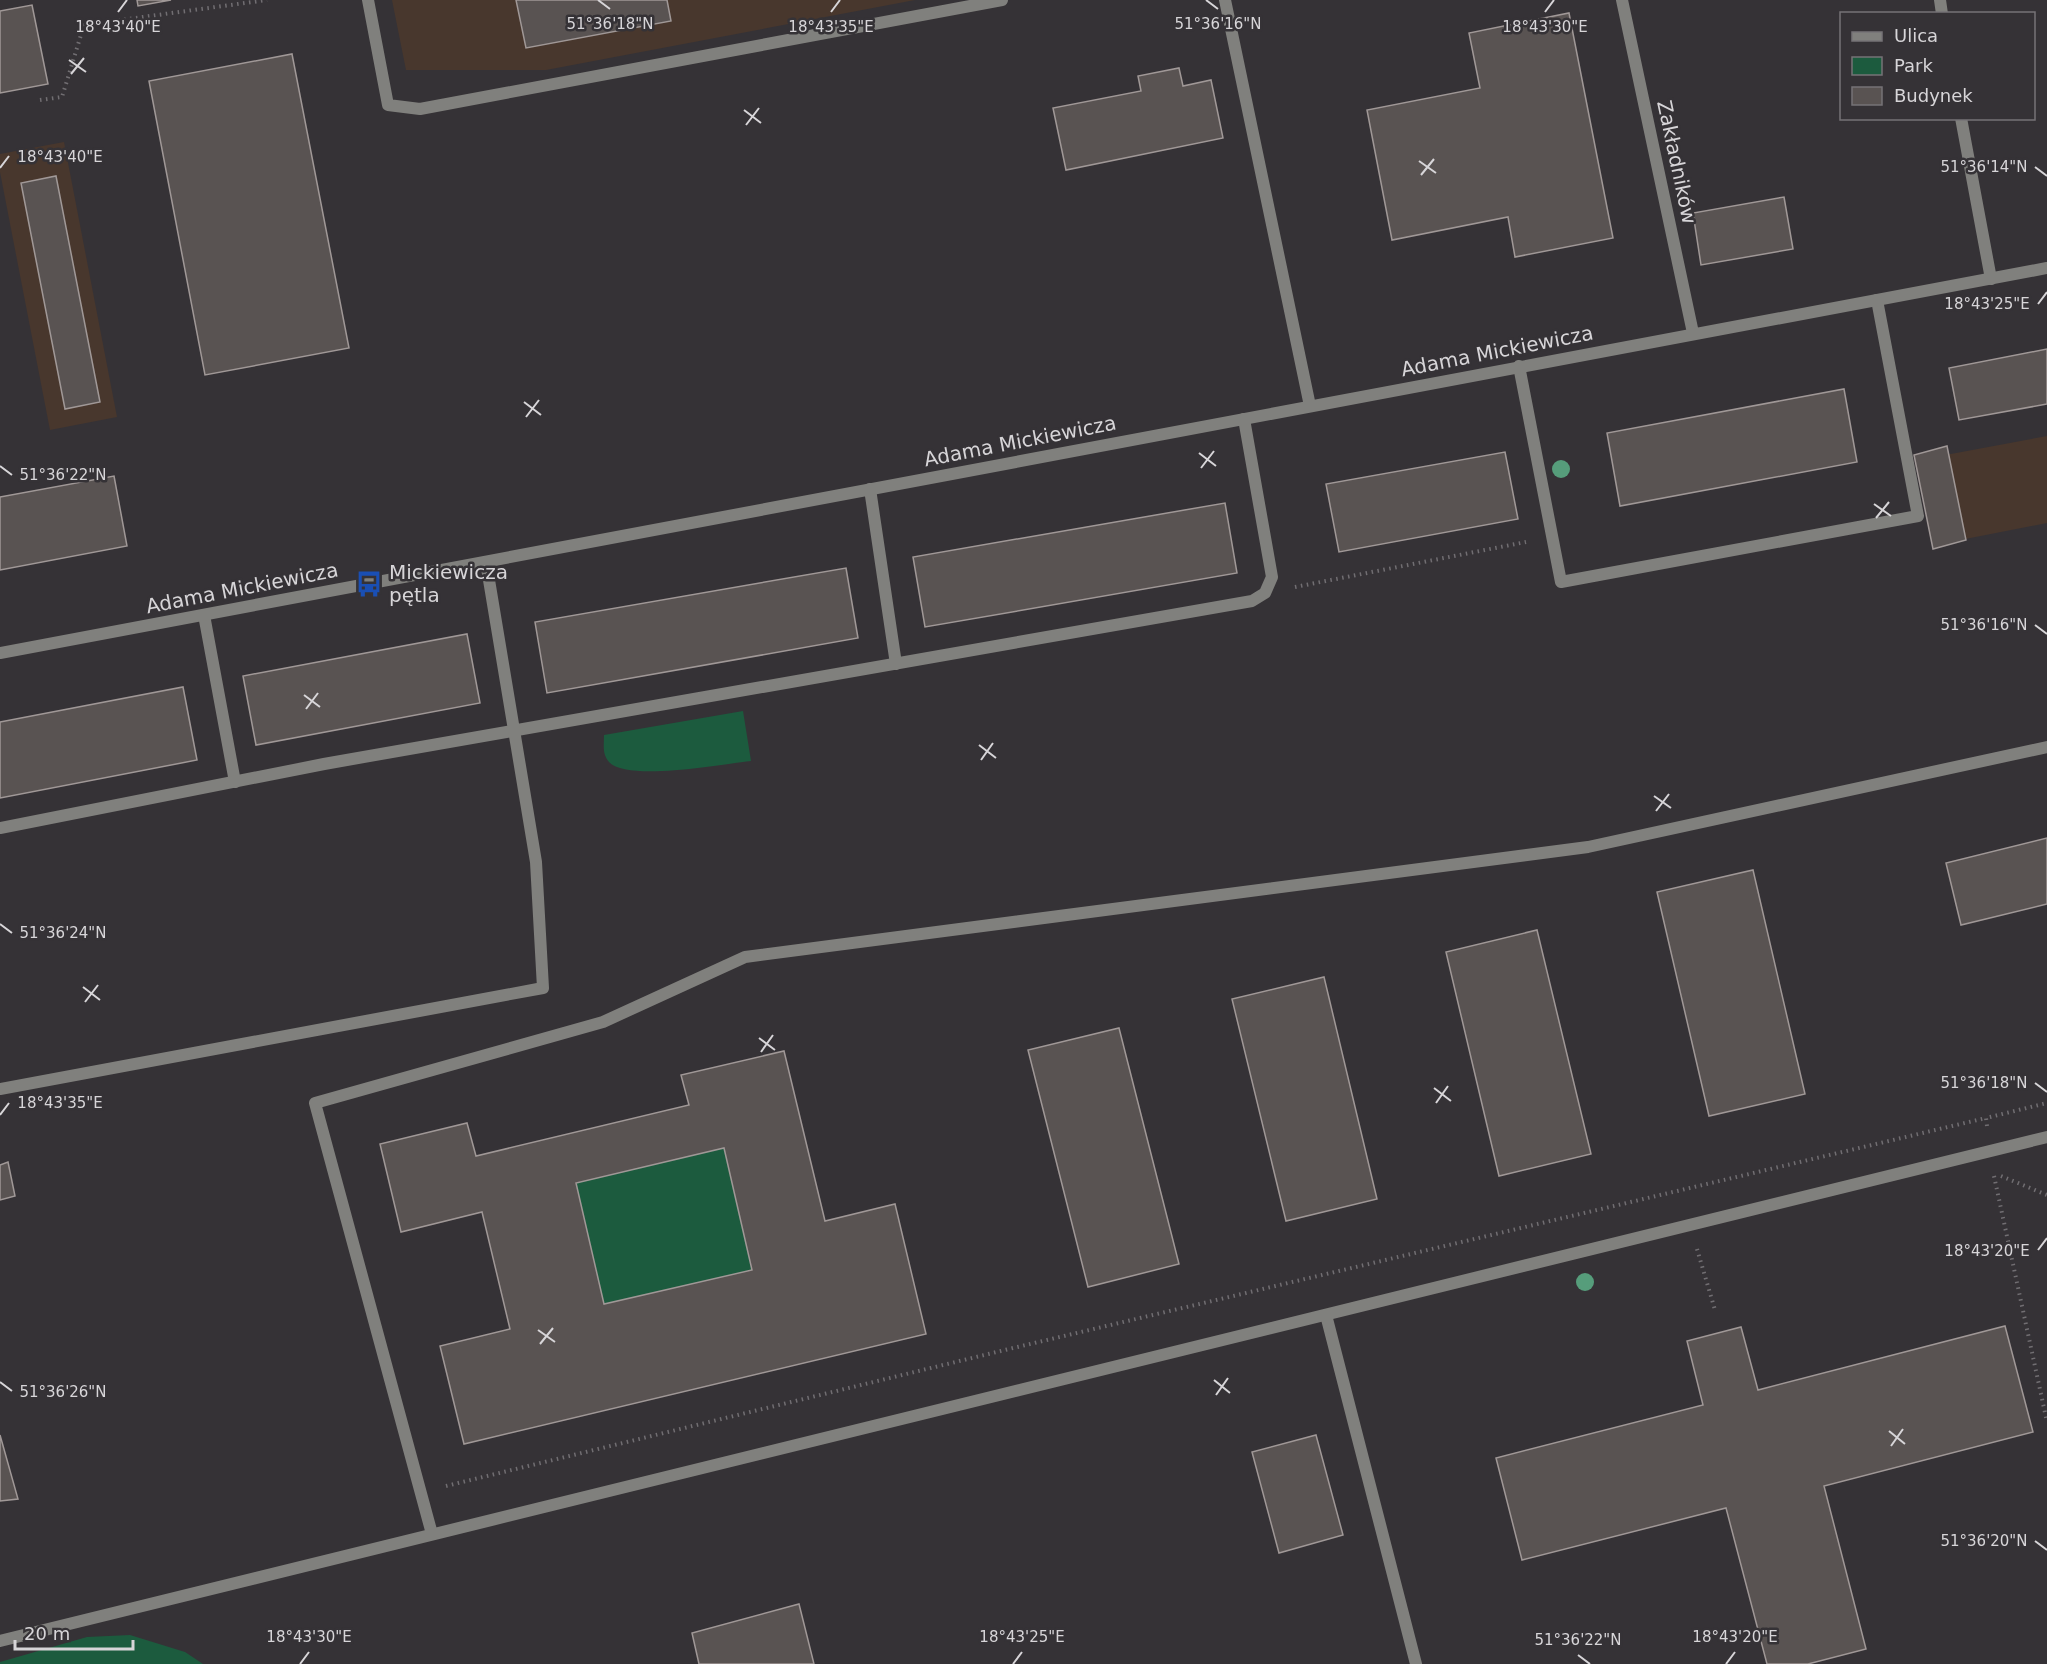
<svg xmlns="http://www.w3.org/2000/svg" width="2047" height="1664" font-family="'DejaVu Sans',sans-serif">
<rect width="100%" height="100%" fill="#353236"/>
<g fill="#48372d">
<path d="M392,0H915L546,70H406Z"/>
<path d="M64,142L117,417L50,430L0,172V154Z"/>
<path d="M2047,436V523L1940,544L1924,459Z"/>
</g>
<g fill="#1c5b3e">
<path d="M743,711L751,761C722,764 628,782 609,762C602,754 604,745 604,735Z"/>
<path d="M724,1148L752,1270L604,1304L576,1183Z"/>
<path d="M130,1635L185,1652L203,1664H0V1662L87,1637Z"/>
</g>
<g fill="#595352" stroke="#a09897" stroke-width="1.5" fill-rule="evenodd">
<path d="M137,0H171L138,6Z"/>
<path d="M516,0H667L671,21L526,48Z"/>
<path d="M32,5L48,84L0,93V11Z"/>
<path d="M1569,13L1613,238L1515,257L1508,217L1392,240L1367,110L1480,88L1469,33Z"/>
<path d="M292,54L349,348L205,375L149,81Z"/>
<path d="M1179,68L1183,86L1211,80L1223,138L1066,170L1053,108L1141,91L1138,76Z"/>
<path d="M56,176L100,402L65,409L21,183Z"/>
<path d="M1784,197L1793,249L1701,265L1693,213Z"/>
<path d="M2047,349V404L1959,420L1949,368Z"/>
<path d="M1844,389L1857,462L1620,506L1607,433Z"/>
<path d="M1947,446L1966,540L1933,549L1914,455Z"/>
<path d="M1505,452L1518,519L1339,552L1326,484Z"/>
<path d="M114,476L127,546L0,570V497Z"/>
<path d="M1225,503L1237,573L925,627L913,557Z"/>
<path d="M846,568L858,638L547,693L535,622Z"/>
<path d="M467,634L480,703L256,745L243,676Z"/>
<path d="M183,687L197,760L0,798V722Z"/>
<path d="M2047,838V904L1961,925L1946,863Z"/>
<path d="M1753,870L1805,1094L1709,1116L1657,892Z"/>
<path d="M1537,930L1591,1154L1499,1176L1446,952Z"/>
<path d="M1324,977L1377,1199L1286,1221L1232,999Z"/>
<path d="M1119,1028L1179,1264L1088,1287L1028,1050Z"/>
<path d="M784,1051L825,1221L895,1204L926,1334L464,1444L440,1346L510,1329L482,1212L401,1232L380,1144L467,1123L476,1156L689,1105L681,1075ZM724,1148L752,1270L604,1304L576,1183Z"/>
<path d="M8,1162L15,1196L0,1200V1165Z"/>
<path d="M2005,1326L2033,1432L1824,1486L1866,1649L1808,1664H1767L1726,1508L1522,1560L1496,1458L1703,1405L1687,1341L1741,1327L1758,1390Z"/>
<path d="M0,1435L18,1499L0,1501Z"/>
<path d="M1316,1435L1343,1535L1279,1553L1252,1452Z"/>
<path d="M799,1604L814,1664H699L692,1633Z"/>
</g>
<g fill="none" stroke-linecap="round" stroke-linejoin="round">
<g stroke="#716e72" stroke-width="4" stroke-dasharray="1.5 4.5" stroke-linecap="butt">
<path d="M40,100L62,97L84,25L267,0"/>
<path d="M1295,587L1526,542"/>
<path d="M1987,1126L1986,1118L2047,1103"/>
<path d="M1994,1176L2047,1422"/>
<path d="M2001,1176L2047,1195"/>
<path d="M1697,1249L1715,1310"/>
<path d="M446,1486L1009,1349L1986,1118"/>
</g>
<g stroke="#80807d" stroke-width="12">
<path d="M368,0L388,105L420,109L1002,0"/>
<path d="M1225,0L1310,406"/>
<path d="M1622,0L1693,333"/>
<path d="M1940,0L1942,14"/>
<path d="M1961,118L1991,279"/>
<path d="M1519,366L1561,582L1918,516L1877,300"/>
<path d="M870,489L896,664"/>
<path d="M204,615L235,782"/>
<path d="M0,828L324,764L1252,601L1265,593L1272,577L1244,419"/>
<path d="M0,1089L543,988L536,862L486,562"/>
<path d="M1326,1315L1416,1664"/>
<path d="M432,1534L315,1103L603,1022L745,957L1588,847L2047,747"/>
<path d="M0,1641L2047,1137"/>
</g>
<path stroke="#80807d" stroke-width="12" d="M0,653L2047,268"/>
</g>
<g fill="#569d7b">
<circle cx="1561" cy="469" r="9"/>
<circle cx="1585" cy="1282" r="9"/>
</g>
<path fill="none" stroke="#d7d5d8" stroke-width="2" d="M598,0L610,9M1206,0L1218,9M118,12L127,0M831,12L840,0M1545,12L1554,0M69,60L86,72M71,74L84,58M744,110L761,123M746,125L759,108M1419,161L1436,173M2035,167L2047,176M0,168L9,156M1421,175L1434,159M2038,304L2047,292M524,402L541,415M526,417L539,400M1199,453L1216,466M0,466L12,475M1201,468L1214,451M1874,504L1891,516M1876,518L1889,502M2035,625L2047,634M304,695L320,707M306,709L318,693M979,745L996,758M981,760L993,743M1654,796L1671,808M1656,811L1669,794M0,924L12,933M83,987L100,1000M85,1002L98,985M759,1038L775,1050M761,1052L773,1035M2035,1083L2047,1092M1434,1088L1451,1101M1436,1103L1448,1086M0,1115L9,1103M2038,1250L2047,1238M538,1330L555,1342M540,1344L553,1328M1214,1380L1230,1393M0,1382L12,1391M1216,1395L1228,1378M1889,1431L1905,1444M1891,1446L1903,1429M2035,1541L2047,1550M1578,1655L1590,1664M300,1664L309,1652M1013,1664L1022,1652M1726,1664L1735,1652"/>
<defs>
<g id="bus-bare" transform="scale(2.07)"><path d="M-5-6H5V4H4V6H2V4H-2V6H-4V4H-5ZM-3.5-4V0h7V-4ZM-3.5 1.2v1.5H-2V1.2ZM2 1.2v1.5H3.5V1.2Z" fill="#1a4fb4" stroke="#353236" stroke-width="2.5" paint-order="stroke"/></g>
</defs>
<g fill-rule="evenodd">
<use href="#bus-bare" x="369" y="584"/>
</g>
<g text-anchor="middle" dominant-baseline="central" stroke-width="5" stroke-linejoin="round" paint-order="stroke">
<g font-size="20" fill="#d7d5d8" stroke="#353236">
<text transform="translate(1677 162) rotate(78)">Zakładników</text>
<text transform="translate(1497 351) rotate(-11)">Adama Mickiewicza</text>
<text transform="translate(1020 441) rotate(-11)">Adama Mickiewicza</text>
<text transform="translate(242 588) rotate(-11)">Adama Mickiewicza</text>
</g>
<g font-size="20" fill="#d7d5d8" stroke="#353236" text-anchor="start">
<text x="389" y="572">Mickiewicza<tspan x="389" dy="23">pętla</tspan></text>
</g>
</g>
<g font-size="15" text-anchor="middle" fill="#d7d5d8" stroke="#353236" stroke-width="5" stroke-linejoin="round" paint-order="stroke">
<text x="610" y="29">51°36'18"N</text>
<text x="1218" y="29">51°36'16"N</text>
<text x="118" y="32">18°43'40"E</text>
<text x="831" y="32">18°43'35"E</text>
<text x="1545" y="32">18°43'30"E</text>
<text x="60" y="162">18°43'40"E</text>
<text x="1984" y="172">51°36'14"N</text>
<text x="1987" y="309">18°43'25"E</text>
<text x="63" y="480">51°36'22"N</text>
<text x="1984" y="630">51°36'16"N</text>
<text x="63" y="938">51°36'24"N</text>
<text x="1984" y="1088">51°36'18"N</text>
<text x="60" y="1108">18°43'35"E</text>
<text x="1987" y="1256">18°43'20"E</text>
<text x="63" y="1397">51°36'26"N</text>
<text x="1984" y="1546">51°36'20"N</text>
<text x="309" y="1642">18°43'30"E</text>
<text x="1022" y="1642">18°43'25"E</text>
<text x="1735" y="1642">18°43'20"E</text>
<text x="1578" y="1645">51°36'22"N</text>
</g>
<rect x="1840" y="12" width="195" height="108" fill="#353236" stroke="#767377" stroke-width="1.5"/>
<rect x="1852" y="32" width="30" height="9" fill="#80807d" stroke="#767377" stroke-width="1.5"/>
<text x="1894" y="42" font-size="18" fill="#d7d5d8">Ulica</text>
<rect x="1852" y="57" width="30" height="18" fill="#1c5b3e" stroke="#767377" stroke-width="1.5"/>
<text x="1894" y="72" font-size="18" fill="#d7d5d8">Park</text>
<rect x="1852" y="87" width="30" height="18" fill="#595352" stroke="#767377" stroke-width="1.5"/>
<text x="1894" y="102" font-size="18" fill="#d7d5d8">Budynek</text>
<path d="M15 1640v9h118v-9" fill="none" stroke="#d7d5d8" stroke-width="3"/>
<text x="24" y="1640" font-size="18" fill="#d7d5d8" stroke="#353236" stroke-width="4.5" paint-order="stroke">20 m</text>
</svg>
